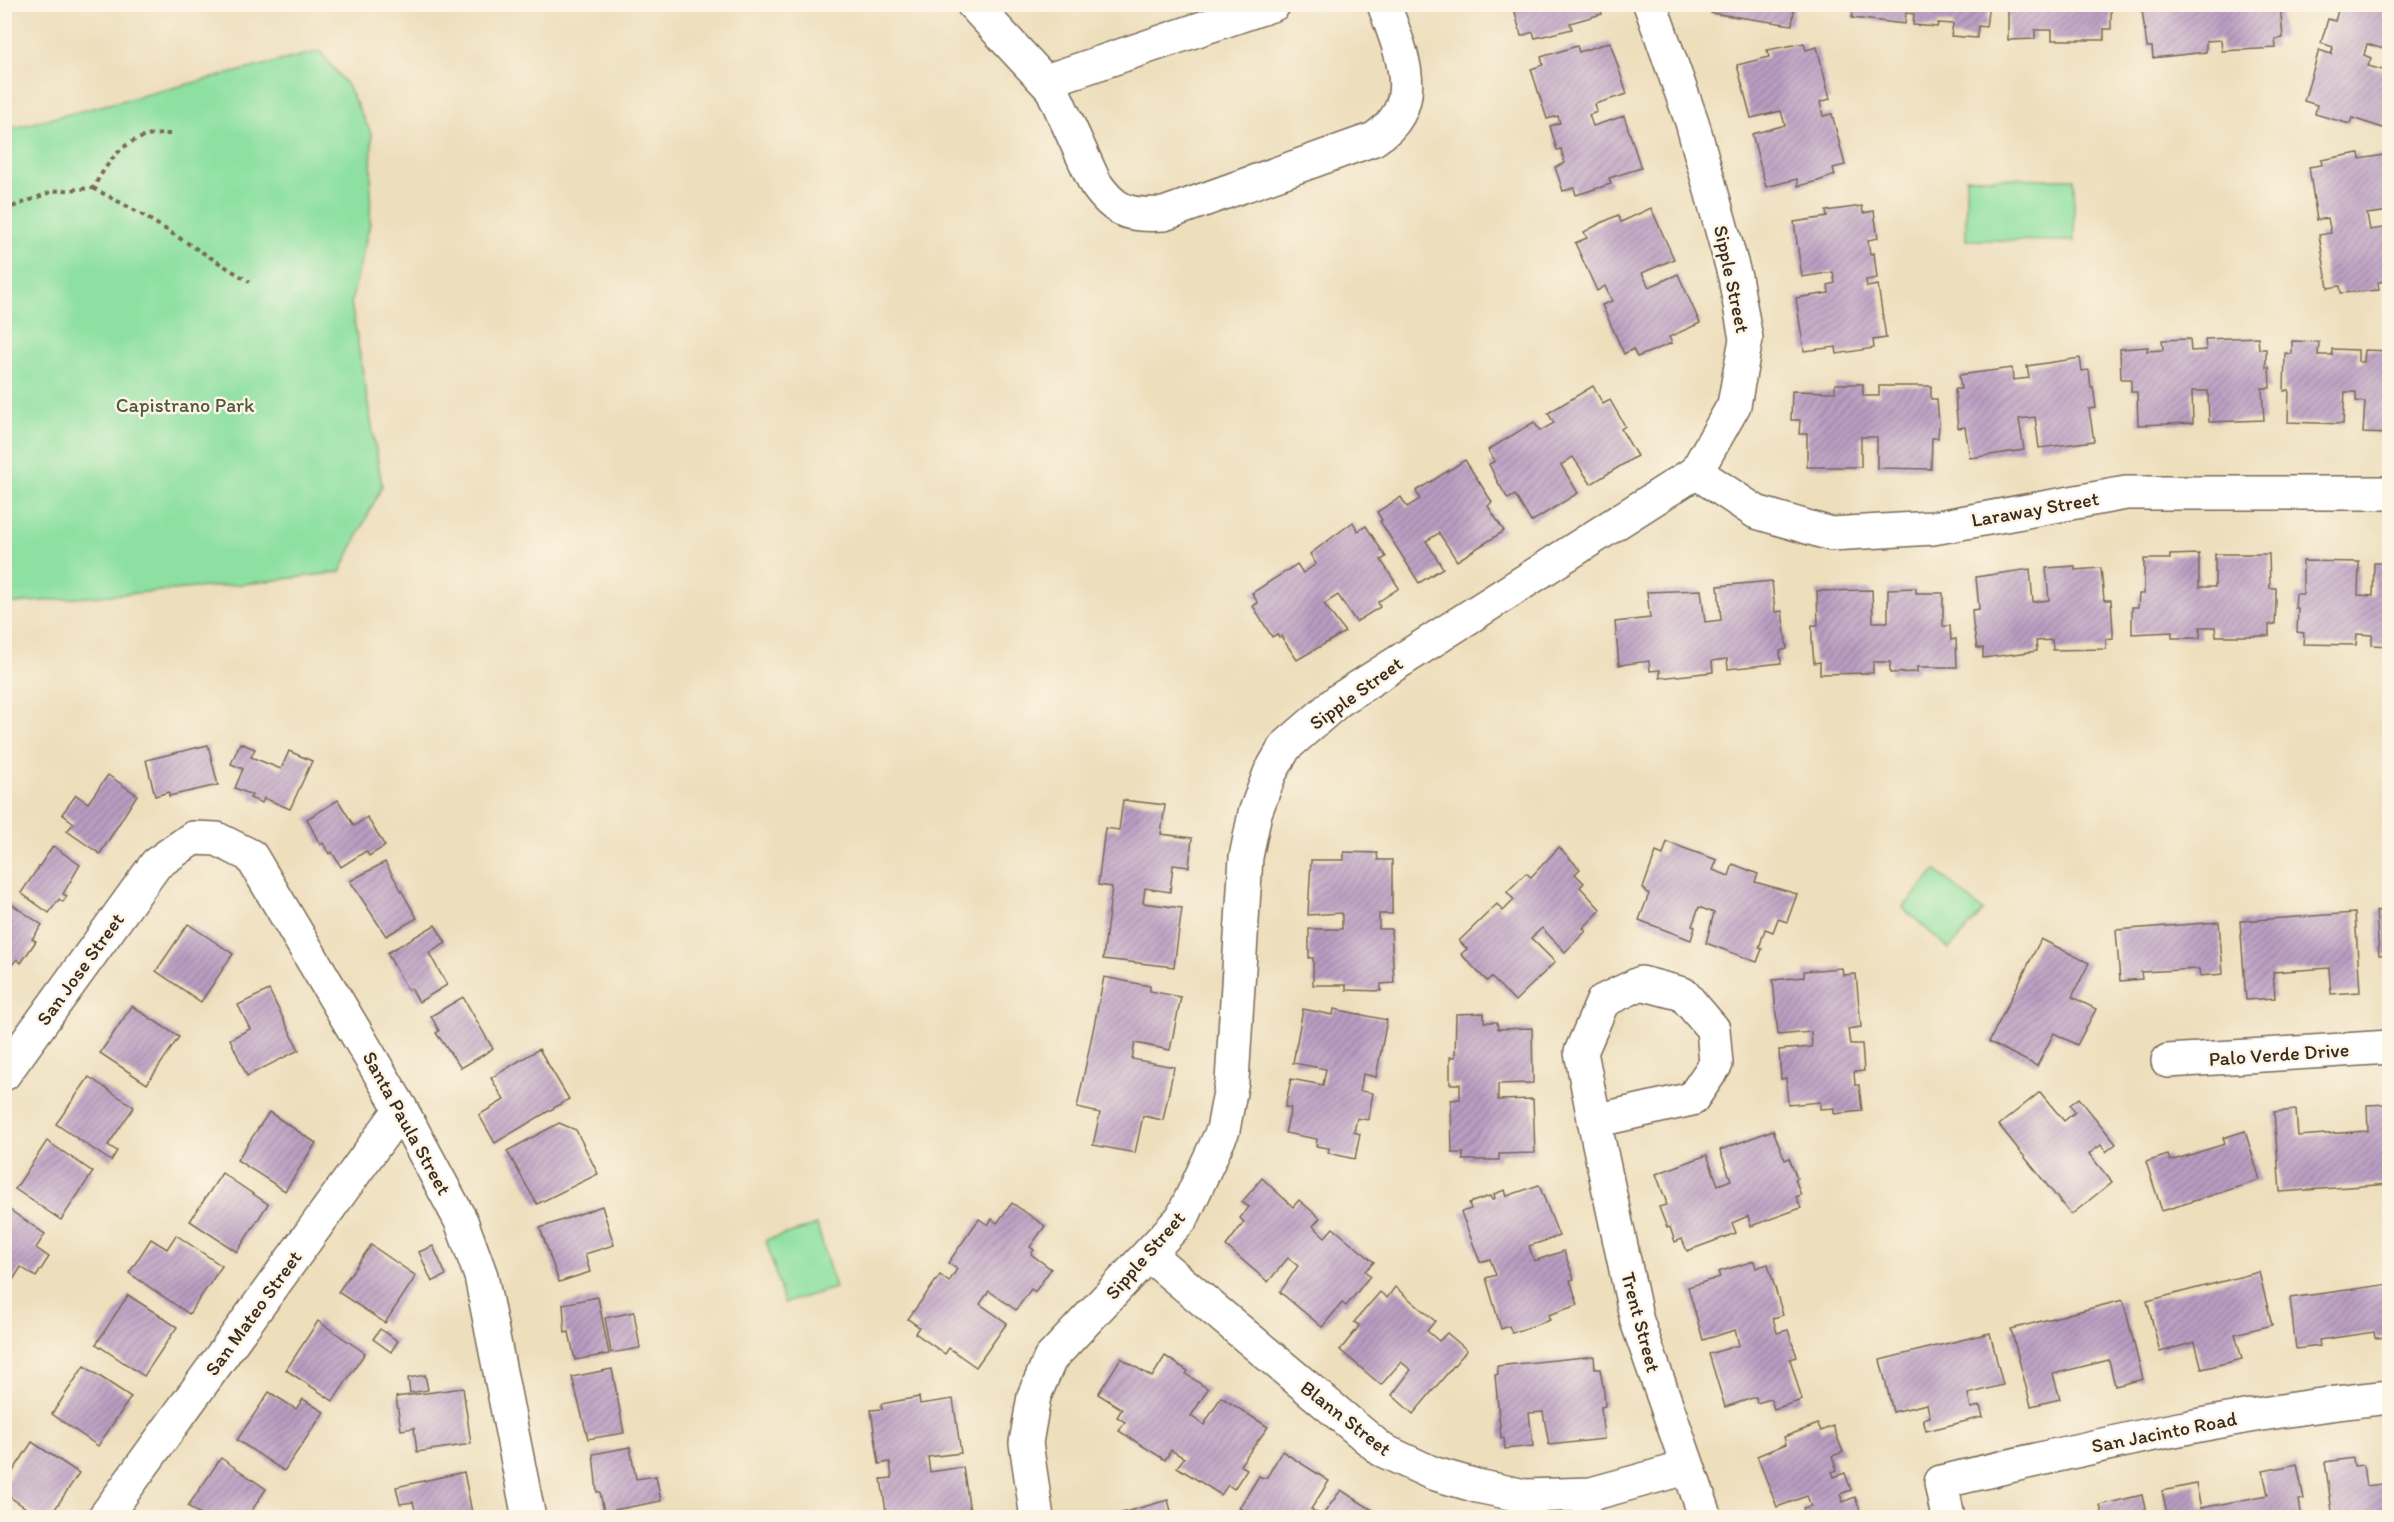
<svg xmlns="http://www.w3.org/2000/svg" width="2394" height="1522" font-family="Itim,sans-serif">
<defs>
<pattern id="building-hatch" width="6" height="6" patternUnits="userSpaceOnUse" patternTransform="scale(1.5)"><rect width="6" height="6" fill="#ba9dc2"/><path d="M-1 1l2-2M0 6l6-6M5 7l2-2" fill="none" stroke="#98809d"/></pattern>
</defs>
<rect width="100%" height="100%" fill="#fcf5e5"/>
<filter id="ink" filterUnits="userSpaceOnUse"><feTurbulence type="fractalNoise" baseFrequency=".0167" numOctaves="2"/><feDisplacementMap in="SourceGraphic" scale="12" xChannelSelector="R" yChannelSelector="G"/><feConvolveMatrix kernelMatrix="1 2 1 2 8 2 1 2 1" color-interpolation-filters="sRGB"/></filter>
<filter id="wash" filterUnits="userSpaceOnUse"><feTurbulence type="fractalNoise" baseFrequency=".008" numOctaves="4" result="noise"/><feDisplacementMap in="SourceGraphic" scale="24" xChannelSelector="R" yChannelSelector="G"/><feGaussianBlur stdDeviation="1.35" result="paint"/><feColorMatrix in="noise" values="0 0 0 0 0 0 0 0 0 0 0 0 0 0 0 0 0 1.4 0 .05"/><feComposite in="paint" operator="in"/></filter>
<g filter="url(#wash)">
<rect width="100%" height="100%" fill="#eddebc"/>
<g fill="#8de0a1" stroke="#648560" stroke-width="1.5">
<path d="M320,51L346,84L372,135L370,223L351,303L382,486L340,572L244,584L5,604V130Z"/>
<path d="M1966,178L2074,179V241L1966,240Z"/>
<path d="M1936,870L1983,911L1949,949L1903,908Z"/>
<path d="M817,1225L835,1288L784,1303L766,1240Z"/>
</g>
<g id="blocks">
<g fill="url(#building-hatch)">
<path d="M1513,4H1599L1602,14L1570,23L1572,29L1535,38L1533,32L1521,36Z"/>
<path d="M1712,4H1795L1792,25L1711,13Z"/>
<path d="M1854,4H1989L1986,27L1978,26L1977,38L1951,36L1953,24L1938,23L1937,27L1913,25L1914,14L1906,13L1905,24L1852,18Z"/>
<path d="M2008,4H2111V29H2104V40H2052V30H2035V39L2008,40Z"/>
<path d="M2149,4H2280L2283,38L2275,39L2276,48L2222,51L2221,40L2206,41V52L2153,58L2152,47H2147L2142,10L2149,9Z"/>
<path d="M2332,4H2390V51L2367,44L2364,55L2371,58L2368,66L2390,72V107L2383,128L2352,118L2350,124L2315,114L2317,105L2304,101L2319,50L2331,54L2333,47L2321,43L2328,19L2335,21L2339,7Z"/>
<path d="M1610,42L1627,94L1595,104L1597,112L1589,115L1593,126L1624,116L1641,168L1609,178L1611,184L1576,195L1574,188L1563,191L1555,167L1565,163L1561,149L1557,150L1550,126L1560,123L1558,116L1547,119L1531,69L1543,65L1541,57L1577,46L1579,52Z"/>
<path d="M1804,43L1806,50L1817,47L1830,99L1820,102L1823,116L1832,114L1845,165L1833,168L1835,175L1818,181L1798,186L1797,179L1766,187L1752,134L1785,125L1781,111L1751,118L1737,65L1769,57L1767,50Z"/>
<path d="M2359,153L2360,159L2390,154V211L2367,214L2370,230L2390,227V280L2378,282L2379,290L2341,293L2340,286L2328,288L2319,235L2331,233L2328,218L2317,220L2309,167L2322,165L2321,160Z"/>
<path d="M1862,206L1863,213L1874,211L1878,238L1868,240L1870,254L1874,253L1877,278L1866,280L1867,287L1878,285L1886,338L1873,340L1874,348L1837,354L1836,347L1804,351L1796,298L1829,293L1828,285L1835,283L1833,272L1802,277L1794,222L1827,217L1826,211Z"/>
<path d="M1651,208L1674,259L1642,273L1649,287L1678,274L1700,323L1669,337L1672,343L1637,357L1633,349L1624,354L1602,305L1612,301L1605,286L1597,291L1575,243L1587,238L1584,232L1599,224L1618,215L1621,222Z"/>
<path d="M2258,337L2259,349H2266V368L2269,367L2270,388H2262L2264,420L2209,422L2208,391H2192L2193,423L2138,425L2137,392H2131V379H2121L2120,349L2148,347L2147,351L2163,350L2162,340L2190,339L2191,351L2206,350L2205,339Z"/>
<path d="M2292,341L2319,342L2318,355H2332V349L2358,350V362H2364L2365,350L2390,351V434L2363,433L2365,402L2356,401V392H2345L2343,424L2288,422L2289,390L2284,391L2285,353L2292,354Z"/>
<path d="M2080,358L2082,371L2089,370L2091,388L2093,387L2096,408L2089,409L2094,441L2039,448L2035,417L2019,419L2024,450L1970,458L1965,427L1958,428L1956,408L1955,389H1961L1959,375L2012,368L2013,380L2029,378L2027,366Z"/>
<path d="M1835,384H1863V396H1879V386H1931V399H1937L1939,424L1938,438H1932L1931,469L1877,468V437H1861V467H1807V434H1799L1800,420H1791L1792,391L1835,392Z"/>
<path d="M1593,386L1603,404L1610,400L1625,426L1621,429L1637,456L1591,484L1573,457L1561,465L1578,493L1531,522L1515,495L1508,499L1497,481L1489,464L1495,461L1488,450L1534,422L1540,431L1554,423L1548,413Z"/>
<path d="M1465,460L1492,502L1488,506L1504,531L1457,561L1439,533L1426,541L1443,568L1419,583L1380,521L1382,520L1377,512L1401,497L1407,507L1420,499L1416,491Z"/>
<path d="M1353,522L1358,531L1366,526L1386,557L1381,560L1399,588L1378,602L1380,607L1356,622L1338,595L1324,604L1345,632L1297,660L1281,636L1279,637L1277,634L1272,637L1253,606L1258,603L1252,593L1297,564L1303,573L1316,564L1310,554Z"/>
<path d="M2199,554V587H2215V554H2269L2270,588H2276V602L2275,624L2269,625V636H2216L2215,627H2200V638H2172V632L2132,634V607H2138L2139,594H2144V559H2170V555Z"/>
<path d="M2303,561L2359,562L2358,595L2373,596L2374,563H2390V646L2372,645V635L2357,634L2356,645L2303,644L2304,633L2297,632L2298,608H2295L2296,594H2303Z"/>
<path d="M2075,566V570L2101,568L2104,600H2111L2113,631V638L2106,639V649L2053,650L2052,640L2036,641L2037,651L1983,658V648H1977L1973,624L1972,610L1979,609L1976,577L2030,569L2033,602L2049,600L2046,568Z"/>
<path d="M1772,581L1775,612L1782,611L1787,649L1780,651L1781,663L1728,669L1727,659L1712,661L1713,672L1660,678V670L1650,671L1649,661L1619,665L1615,622L1650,618L1647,592L1701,590L1705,622L1721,620L1718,586Z"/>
<path d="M1916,588V593H1943V626H1950L1951,640L1956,639L1957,667H1917V672L1890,673V662H1873V673L1820,674V662L1814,663L1812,640V625H1818L1817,591L1872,590L1873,622H1888V589Z"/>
<path d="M240,743L255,749L251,757L281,769L289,751L312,761L290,809L264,798L262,803L250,798L252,795L235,788L243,769L231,764Z"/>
<path d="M208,745L218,785L169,796V792L155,796L146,760Z"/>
<path d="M108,775L137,795L100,854L67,831L74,823L62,814L76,795L88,803Z"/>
<path d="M338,800L354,826L367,817L385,846L369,856L366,851L341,867L332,852L329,854L323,843L320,845L307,819Z"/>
<path d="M1123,800L1165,805L1161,834L1192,838L1189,867L1173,865L1170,892L1145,888L1143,903L1182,908L1174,967L1103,959L1112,887L1098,885L1105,828L1119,830Z"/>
<path d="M1667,842L1717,860L1713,870L1729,876L1733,864L1758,874L1755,882L1797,894L1787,922L1778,919L1773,932L1765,929L1759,948L1762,949L1757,962L1706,943L1714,913L1699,907L1692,926L1695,927L1691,940L1639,920L1649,894L1643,888L1656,852L1663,855Z"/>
<path d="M53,846L80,865L63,894L67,896L63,902L59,899L49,913L21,893Z"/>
<path d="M1559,847L1580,869L1575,874L1584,883L1580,887L1601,910L1583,928L1586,931L1565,952L1542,928L1531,938L1555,962L1515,1001L1491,977L1487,981L1477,971L1461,954L1467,949L1459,941L1497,904L1503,911L1514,900L1507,892L1526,873L1531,877Z"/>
<path d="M1344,852L1377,853L1378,860H1392V914H1379V929H1391L1394,983L1381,984V991L1346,990V985H1313V958H1309V929H1342V913L1308,915L1311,860H1344Z"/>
<path d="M385,862L417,918L386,936L350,881Z"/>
<path d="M4,899L42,925L32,939L36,941L21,963L17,959L4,974Z"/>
<path d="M2390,909V955H2379L2376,911Z"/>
<path d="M2355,913L2360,992L2331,994L2329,968L2273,972L2275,998L2246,1000L2240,921Z"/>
<path d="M2219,922L2223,974L2200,976L2199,969L2141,972L2142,979L2120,981L2116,930Z"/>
<path d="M188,924L233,954L201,1002L156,971Z"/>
<path d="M435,925L446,943L429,953L447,985L419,1002L411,988L408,990L387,953Z"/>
<path d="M2041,939L2089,963L2072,997L2096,1009L2077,1045L2054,1033L2037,1066L1989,1042Z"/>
<path d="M1842,968L1843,975L1856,974L1861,1027L1848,1029L1850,1044H1862L1864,1071L1854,1072L1855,1085H1859L1862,1111L1834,1114V1108L1820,1109V1102L1788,1105L1786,1078L1781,1079L1779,1050L1812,1047L1811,1032L1778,1035L1773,980L1804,977V971Z"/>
<path d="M1104,977L1150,986V991L1181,997L1170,1050L1135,1043L1132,1059L1174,1067L1163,1120L1143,1116L1135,1153L1093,1145L1100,1113L1077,1108Z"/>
<path d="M269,990L299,1050L247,1076L230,1039L250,1029L238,1005Z"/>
<path d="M463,997L493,1049L461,1068L436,1033L439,1031L431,1016Z"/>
<path d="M132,1006L179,1037L147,1084L100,1053Z"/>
<path d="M1303,1009L1333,1015L1334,1009L1387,1020L1376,1077L1363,1074L1360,1091L1373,1093L1368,1120L1357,1118L1354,1132L1360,1134L1355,1159L1328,1153L1329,1148L1316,1146L1317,1139L1285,1133L1291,1108L1285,1107L1291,1079L1323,1085L1326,1069L1293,1063Z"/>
<path d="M1484,1013V1022H1497L1498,1029L1532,1028L1533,1083L1498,1084V1100L1533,1099L1535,1153L1499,1154V1160H1463V1153H1452L1451,1100L1460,1099V1084H1450V1057H1455L1456,1014Z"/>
<path d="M539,1049L569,1099L495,1143L479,1115L504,1100L491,1078Z"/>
<path d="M89,1077L134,1107L108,1145L117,1151L111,1161L56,1124Z"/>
<path d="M2040,1092L2064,1121L2075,1112L2070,1105L2079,1098L2116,1144L2106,1152L2101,1145L2089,1154L2112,1182L2071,1215L1999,1125Z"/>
<path d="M2389,1104L2390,1184L2280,1192L2274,1112L2296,1110L2298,1136L2368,1131L2367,1105Z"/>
<path d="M269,1112L316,1143L285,1191L237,1160Z"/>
<path d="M559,1123L576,1130L598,1174L537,1204L507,1151Z"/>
<path d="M1773,1130L1785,1160L1789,1158L1797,1178L1795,1179L1801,1195L1796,1197L1801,1208L1751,1226L1748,1216L1732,1223L1736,1233L1687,1251L1682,1239L1675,1242L1670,1227L1667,1228L1659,1207L1666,1205V1201L1656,1174L1707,1155L1718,1185L1731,1180L1720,1150Z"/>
<path d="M2245,1131L2260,1180L2162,1211L2146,1162L2168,1155L2170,1161L2225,1144L2223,1138Z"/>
<path d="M47,1141L93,1172L61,1220L15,1189Z"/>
<path d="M222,1173L268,1204L237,1252L190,1221Z"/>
<path d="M1262,1178L1293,1207L1299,1200L1320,1218L1313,1226L1325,1237L1333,1228L1374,1262L1365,1271L1370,1276L1346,1306L1342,1303L1322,1327L1280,1292L1298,1266L1288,1258L1268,1282L1226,1246L1244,1222L1240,1218L1249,1207L1242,1202Z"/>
<path d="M1539,1185L1559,1236L1529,1246L1534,1261L1564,1251L1574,1279L1570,1280L1578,1305L1548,1315L1550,1320L1512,1333L1509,1326L1501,1329L1486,1278L1496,1275L1490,1259L1480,1262L1461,1212L1471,1209L1469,1203L1490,1196L1492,1200L1495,1198L1494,1194L1505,1190L1507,1196Z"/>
<path d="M1012,1203L1045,1226L1030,1247L1034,1250L1031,1254L1051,1269L1035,1292L1031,1289L1016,1310L989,1291L980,1304L1007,1323L976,1367L949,1348L945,1354L915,1333L919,1327L908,1319L940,1275L949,1282L957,1269L948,1263L979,1219L988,1225L992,1219L997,1223Z"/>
<path d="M4,1206L45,1234L36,1248L49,1257L36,1277L21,1267L13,1280L4,1274Z"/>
<path d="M602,1206L614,1245L585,1254L590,1272L559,1282L540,1228Z"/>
<path d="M176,1235L222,1266L189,1314L129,1273L151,1239L167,1249Z"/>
<path d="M371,1245L416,1276L385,1323L338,1292Z"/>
<path d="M433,1246L446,1275L432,1282L419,1252Z"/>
<path d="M1754,1261L1756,1268L1768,1264L1783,1315L1773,1318L1777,1333L1788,1330L1797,1357L1790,1359L1802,1400L1774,1409L1771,1399L1757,1403L1756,1397L1725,1407L1709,1354L1739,1345L1735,1330L1703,1340L1688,1287L1720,1277L1718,1272Z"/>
<path d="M2259,1272L2272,1325L2235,1334L2242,1359L2202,1369L2195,1342L2160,1352L2147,1301Z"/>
<path d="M2390,1284V1337L2375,1338L2374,1332L2319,1340L2320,1346L2296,1349L2290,1298Z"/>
<path d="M1395,1287L1435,1321L1427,1331L1439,1341L1447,1333L1467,1350L1413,1414L1392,1395L1411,1370L1401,1362L1381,1385L1340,1350L1357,1329L1359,1325L1354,1322L1380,1292L1387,1298Z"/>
<path d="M128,1295L177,1327L144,1376L96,1344Z"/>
<path d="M598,1297L609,1354L575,1360L569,1332L565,1333L563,1304Z"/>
<path d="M2123,1300L2143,1379L2115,1386L2109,1360L2053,1374L2060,1399L2031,1406L2011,1329Z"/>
<path d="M634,1312L640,1348L611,1353L605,1318Z"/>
<path d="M318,1321L365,1353L333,1401L286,1370Z"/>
<path d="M380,1329L398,1341L391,1352L373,1339Z"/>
<path d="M1990,1333L2003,1385L1968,1394L1971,1408L1980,1406L1983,1417L1926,1431L1923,1419L1930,1417L1927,1404L1893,1412L1880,1360Z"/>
<path d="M1165,1356L1188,1371L1186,1374L1208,1389L1191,1416L1204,1425L1221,1397L1268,1427L1240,1465L1247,1469L1234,1489L1228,1485L1221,1495L1177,1467L1184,1458L1171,1450L1165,1460L1119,1431L1125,1422L1117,1417L1122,1409L1098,1394L1121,1358L1152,1377Z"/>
<path d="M1594,1356L1595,1369H1600L1604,1392L1605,1406L1601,1407L1604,1439L1549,1445L1543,1412L1529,1413L1533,1446L1505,1449L1504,1438H1501L1495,1375L1498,1374L1497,1366Z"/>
<path d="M84,1366L131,1397L98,1446L52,1414Z"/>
<path d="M612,1369L624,1433L588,1439L572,1377Z"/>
<path d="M425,1375L428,1390L410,1393L408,1378Z"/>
<path d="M463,1388L471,1444L417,1452L414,1428L401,1430L396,1397Z"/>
<path d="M269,1392L296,1409L303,1399L324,1412L284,1471L237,1440Z"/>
<path d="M919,1397L920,1404L953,1399L961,1453L928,1457L930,1472L963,1467L971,1518H887L881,1479L892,1478L890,1462L879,1464L871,1410L882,1409L881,1404Z"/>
<path d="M1818,1424L1821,1431L1833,1426L1843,1452L1832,1456L1837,1470L1832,1472L1834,1477L1845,1473L1851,1490L1840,1494L1843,1502L1855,1497L1863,1518H1807L1803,1508L1811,1506L1807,1496L1777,1507L1757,1456L1786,1444L1784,1437Z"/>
<path d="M32,1442L79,1473L49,1518H41L4,1493V1485Z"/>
<path d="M630,1447L636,1479L656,1476L661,1501L604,1512L600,1492H597L593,1454Z"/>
<path d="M1282,1451L1329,1481L1311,1509L1322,1516L1341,1490L1385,1518H1242L1246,1512L1239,1508L1259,1476L1263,1478L1267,1477Z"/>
<path d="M221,1458L266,1489L247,1518H205L188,1506Z"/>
<path d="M2353,1458L2354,1466L2363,1465L2366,1486L2390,1483V1518H2333L2325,1462Z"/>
<path d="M2297,1464L2304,1499L2299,1500L2302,1518H2168L2162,1491L2196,1484L2201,1508L2268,1495L2263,1471Z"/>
<path d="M464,1472L473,1518H417L413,1502L400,1504L396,1487Z"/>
<path d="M2142,1495L2147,1518H2103L2100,1505Z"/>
<path d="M1168,1500L1173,1518H1107V1517Z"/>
</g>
</g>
</g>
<g filter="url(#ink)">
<use href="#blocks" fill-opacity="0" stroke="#796955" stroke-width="1.5"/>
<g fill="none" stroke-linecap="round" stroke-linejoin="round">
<g stroke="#796955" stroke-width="36">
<g id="minor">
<path d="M973,4L1052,89L1095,183C1115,212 1128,216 1164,214L1374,139C1428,104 1400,52 1384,4"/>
<path d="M1046,81L1274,4"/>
<path d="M1696,472L1756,512L1831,534L1933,528L2126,493H2390"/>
<path d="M2168,1061L2390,1047"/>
<path d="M4,1074L156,864L193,838L217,839L251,856L401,1109L461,1221L481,1276L529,1518"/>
<path d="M1594,1121L1692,1099L1716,1064L1713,1029L1683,994L1641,983L1603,1001L1581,1052L1598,1139L1637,1321L1706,1518"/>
<path d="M1149,1255L1382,1450L1432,1473L1477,1486L1525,1496L1591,1494L1686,1468"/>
<path d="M104,1518L401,1109"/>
<path d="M1037,1518L1026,1443L1034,1396L1050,1359L1182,1218L1223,1130L1232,1081L1246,857L1255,813L1270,773L1285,747L1339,700L1696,472L1734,405L1746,339L1735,277L1692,122L1650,4"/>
<path d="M1948,1518L1941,1482C2090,1447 2237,1412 2390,1397"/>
</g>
</g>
<g stroke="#796955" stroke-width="4" stroke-dasharray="4.5 4.5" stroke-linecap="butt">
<path d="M93,188L136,211L250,282"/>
<path d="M4,210L54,191L93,188C113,154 127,133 170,134"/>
</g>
<use href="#minor" stroke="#fff" stroke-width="33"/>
</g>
</g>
<g text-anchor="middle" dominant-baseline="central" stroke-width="5" stroke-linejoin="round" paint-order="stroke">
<g font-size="20" fill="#3b2a1e" stroke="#fcf5e5">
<text transform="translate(1732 279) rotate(78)">Sipple Street</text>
<text transform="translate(2035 509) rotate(-10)">Laraway Street</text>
<text transform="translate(1356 693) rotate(-36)">Sipple Street</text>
<text transform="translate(80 969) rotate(-54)">San Jose Street</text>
<text transform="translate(2279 1054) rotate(-4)">Palo Verde Drive</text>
<text transform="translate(407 1123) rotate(61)">Santa Paula Street</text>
<text transform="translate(1145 1255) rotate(-49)">Sipple Street</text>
<text transform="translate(253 1313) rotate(-54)">San Mateo Street</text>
<text transform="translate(1641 1322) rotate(75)">Trent Street</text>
<text transform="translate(1346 1418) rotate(38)">Blann Street</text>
<text transform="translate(2164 1432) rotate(-11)">San Jacinto Road</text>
</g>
<g font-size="20" fill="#50583f" stroke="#fcf5e5">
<text x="185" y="405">Capistrano Park</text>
</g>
</g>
<rect width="2394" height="1522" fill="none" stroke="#fcf5e5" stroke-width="24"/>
</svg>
